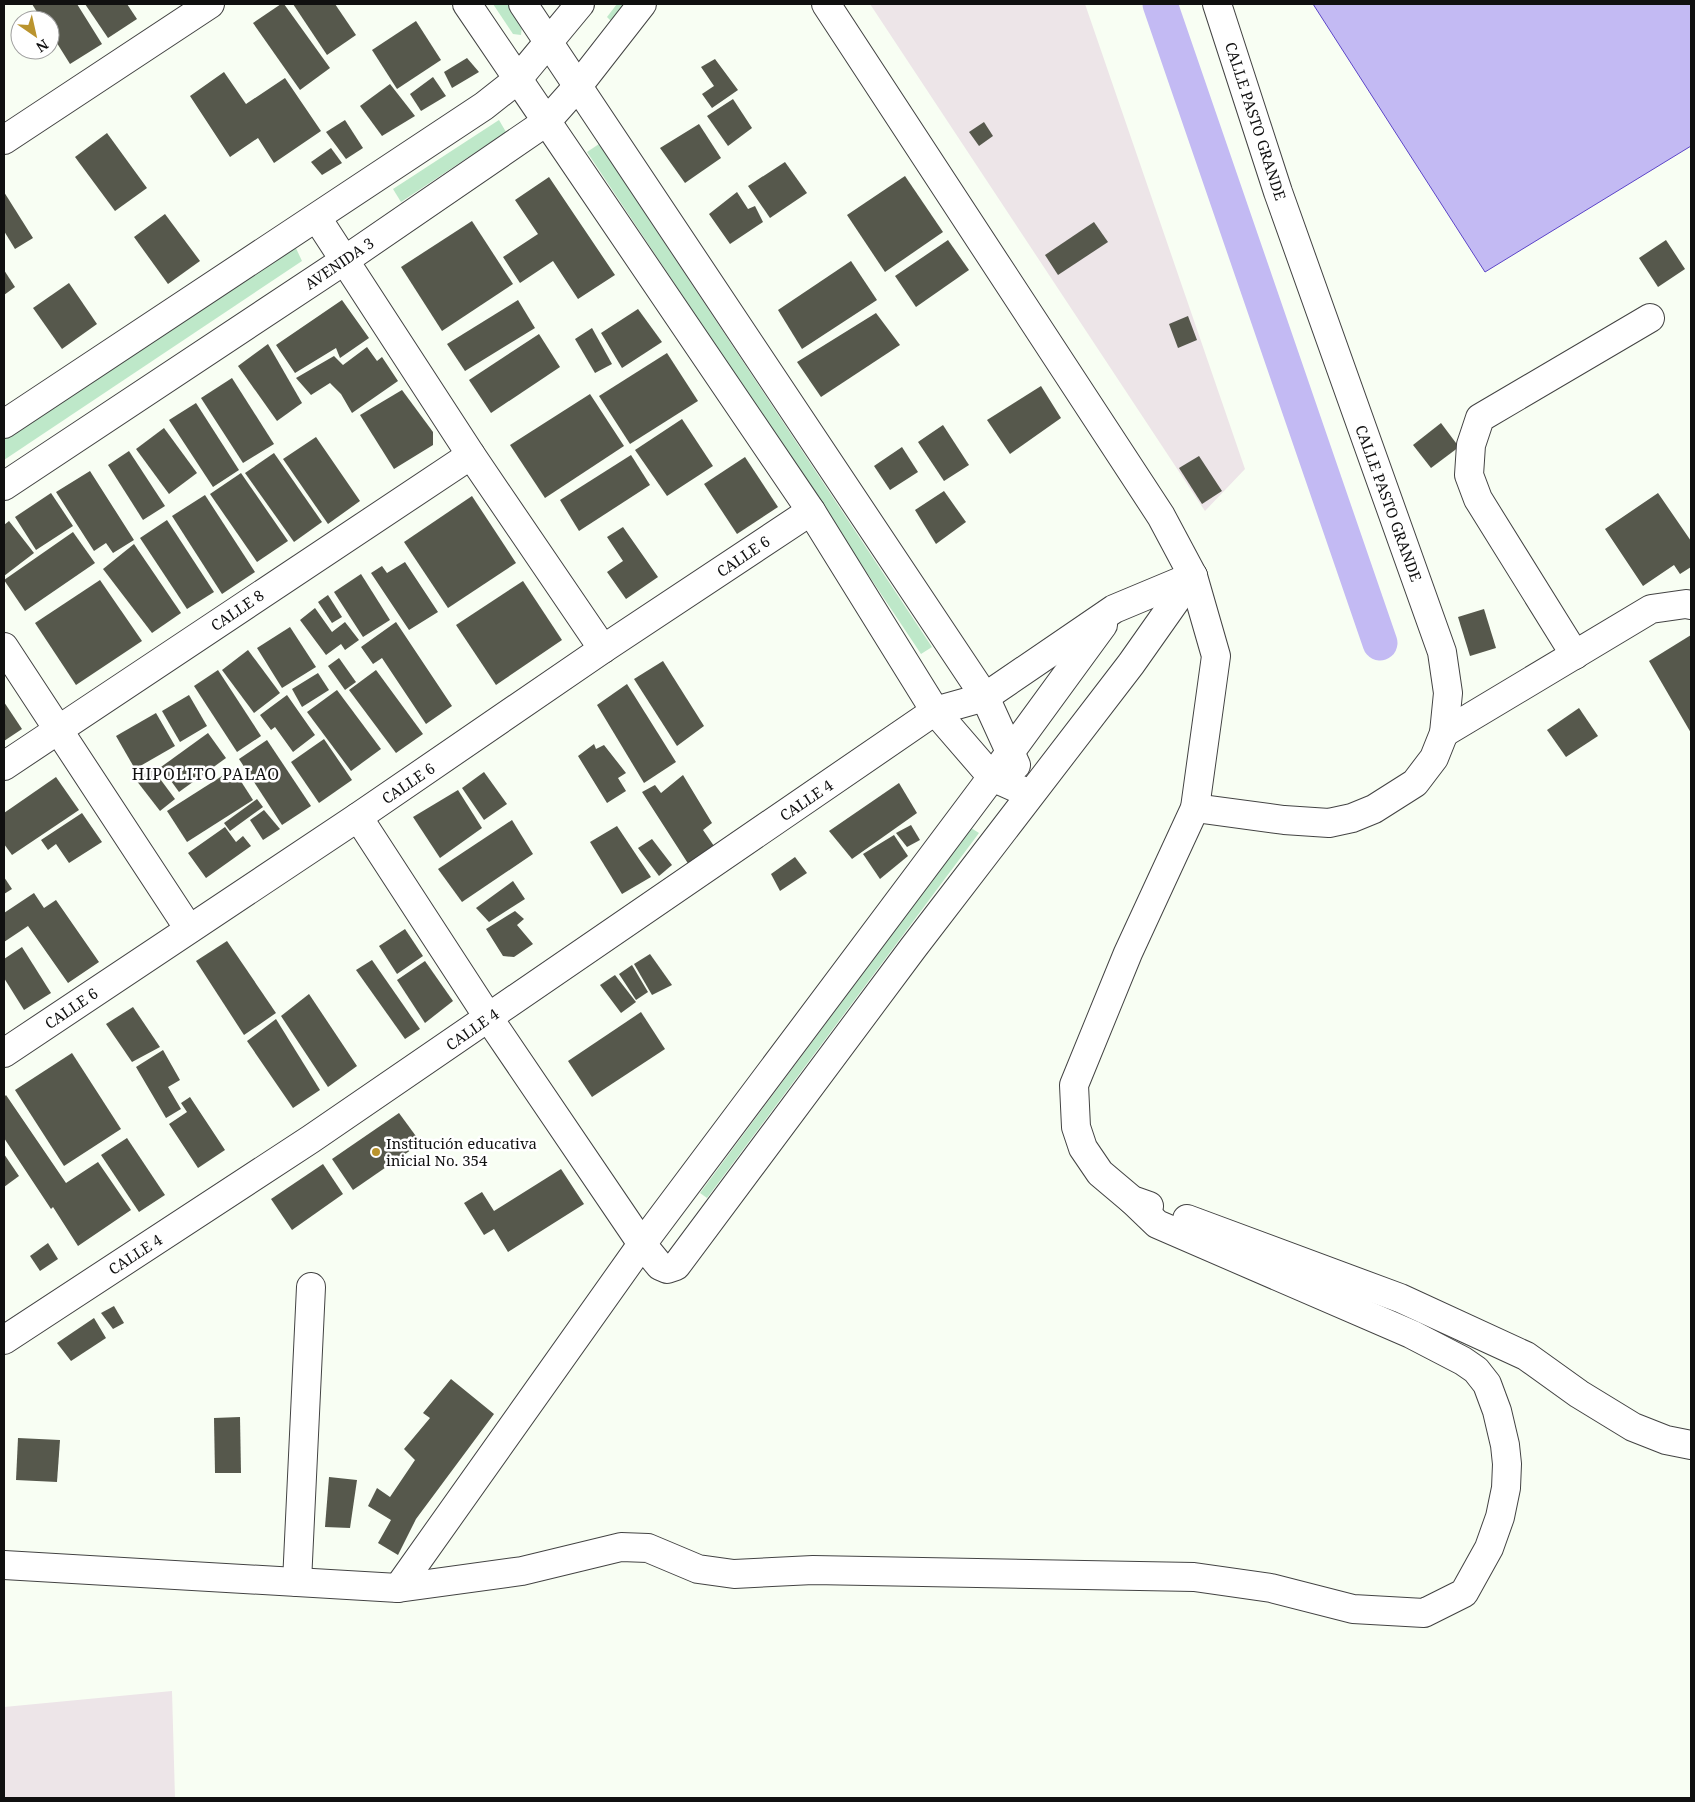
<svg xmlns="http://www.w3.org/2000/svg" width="1695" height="1802" font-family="'Noto Serif',serif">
<rect width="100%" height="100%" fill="#f8fef3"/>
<g fill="#ede5e8">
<path d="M870,4H1085L1245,469L1205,511Z"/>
<path d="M172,1691L175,1798H4V1707Z"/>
</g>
<g fill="#bee8c9">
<path d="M493,4H508L522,26L521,35L513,34Z"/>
<path d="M617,4H632L616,26L607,17Z"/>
<path d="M499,120L506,132L401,202L393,189Z"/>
<path d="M599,144L932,647L921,654L587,152Z"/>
<path d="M294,244L302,261L4,460V438Z"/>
<path d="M971,828L979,833L707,1198L700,1193Z"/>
</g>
<path fill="#c3baf3" stroke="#5c45c7" d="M1313,4H1691V146L1485,272Z"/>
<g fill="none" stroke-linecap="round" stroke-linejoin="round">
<path stroke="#c3baf3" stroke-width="35" d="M1160,4L1380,643"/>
</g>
<g fill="#56584c">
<path d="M32,4H77L102,44L70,64L50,32V20H42Z"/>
<path d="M85,4H127L137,19L108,38Z"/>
<path d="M281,4H284L330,68L300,90L253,23Z"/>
<path d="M293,4H335L356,35L327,55Z"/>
<path d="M416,21L441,60L397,89L372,50Z"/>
<path d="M467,58L479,72L452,88L444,72Z"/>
<path d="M715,59L738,90L712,108L702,94L714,86L701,67Z"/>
<path d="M224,72L246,104L285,78L321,131L274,163L258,138L230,157L190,96Z"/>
<path d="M433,77L446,96L421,111L410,94Z"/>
<path d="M390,84L415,116L382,136L360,106Z"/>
<path d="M733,99L752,128L728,146L707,116Z"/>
<path d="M345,120L363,148L346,159L326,132Z"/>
<path d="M984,122L993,136L979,146L969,132Z"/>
<path d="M699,124L721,158L685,183L660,148Z"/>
<path d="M107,133L147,188L115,211L75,157Z"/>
<path d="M331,148L342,163L322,175L311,162Z"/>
<path d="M785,162L807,193L770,218L748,186Z"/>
<path d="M905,176L943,232L885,272L847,215Z"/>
<path d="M549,177L615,275L578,299L553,261L520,283L503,257L538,234L515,200Z"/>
<path d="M4,192L33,238L15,249L4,231Z"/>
<path d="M737,192L748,209L755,206L763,222L730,244L709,214Z"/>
<path d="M165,214L200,261L168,284L134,237Z"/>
<path d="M472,221L513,284L442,331L401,267Z"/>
<path d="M1094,222L1108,242L1058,275L1045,255Z"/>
<path d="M948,240L969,270L916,307L895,276Z"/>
<path d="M1666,240L1685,269L1658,287L1639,258Z"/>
<path d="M851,261L877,300L802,349L778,310Z"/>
<path d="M4,270L15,287L4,295Z"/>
<path d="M69,283L97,324L62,349L33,308Z"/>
<path d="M342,300L369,338L340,358L336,348L295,373L276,345Z"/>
<path d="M518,300L535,328L465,371L447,344Z"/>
<path d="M638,309L662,342L622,368L601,333Z"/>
<path d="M876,313L900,345L821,397L797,362Z"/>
<path d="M1188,316L1197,340L1178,348L1169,324Z"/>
<path d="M592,328L612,364L595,373L575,339Z"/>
<path d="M539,334L560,367L491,413L469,380Z"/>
<path d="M268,344L302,403L277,421L238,366Z"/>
<path d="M367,347L377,361L382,357L398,381L352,413L341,394L330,383L311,395L296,378L334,356L343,365Z"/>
<path d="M667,353L698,401L630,444L599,396Z"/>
<path d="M232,378L274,444L243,463L201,398Z"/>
<path d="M1041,386L1061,418L1010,454L987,420Z"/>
<path d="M402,390L433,432V445L394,469L360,415Z"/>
<path d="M590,394L624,446L545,498L510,445Z"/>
<path d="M196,403L239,470L213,487L169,420Z"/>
<path d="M682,419L713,466L667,496L635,450Z"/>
<path d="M1441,423L1459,447L1431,468L1413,445Z"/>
<path d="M943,425L969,465L944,481L918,442Z"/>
<path d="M164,428L197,473L169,494L136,449Z"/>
<path d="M316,437L360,501L328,524L283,459Z"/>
<path d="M902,447L918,472L890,490L874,466Z"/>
<path d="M129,451L165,506L143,520L108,465Z"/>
<path d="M274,453L322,522L294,542L245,473Z"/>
<path d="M631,455L650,485L579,531L560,500Z"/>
<path d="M1199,456L1222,491L1202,504L1179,468Z"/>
<path d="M745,457L778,507L737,534L704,484Z"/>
<path d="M90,471L134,540L113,553L106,543L94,551L56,492Z"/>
<path d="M241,473L288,541L257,562L210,494Z"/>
<path d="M944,491L966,522L936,544L915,510Z"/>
<path d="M51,493L73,526L36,550L15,517Z"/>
<path d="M1658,493L1691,541V567L1680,574L1674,565L1643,586L1605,529Z"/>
<path d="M205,495L255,572L222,594L172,516Z"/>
<path d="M472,496L516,563L448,608L404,542Z"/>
<path d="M167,520L214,592L187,609L140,538Z"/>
<path d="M9,521L34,553L4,576V525Z"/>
<path d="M623,527L658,577L626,599L607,572L623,561L607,537Z"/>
<path d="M73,532L95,563L25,611L4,580Z"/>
<path d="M134,544L181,613L152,633L103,569Z"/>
<path d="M405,562L438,612L409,630L371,573L382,566L387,573Z"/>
<path d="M361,574L390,620L363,637L334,592Z"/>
<path d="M100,580L142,641L76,685L35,623Z"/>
<path d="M523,581L562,640L496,685L456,625Z"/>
<path d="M328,595L342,617L332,623L318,602Z"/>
<path d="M315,608L332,632L345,622L359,640L345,650L341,644L326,655L300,620Z"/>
<path d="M1484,609L1496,648L1470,656L1458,617Z"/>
<path d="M396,622L452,706L426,724L382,658L373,664L361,647Z"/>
<path d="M290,627L316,667L282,688L257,648Z"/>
<path d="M1691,635V733L1649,661Z"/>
<path d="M248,650L280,693L254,713L222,670Z"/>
<path d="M339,658L356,682L345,690L328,666Z"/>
<path d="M663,661L704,726L677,746L634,679Z"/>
<path d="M218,670L261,736L237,752L194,686Z"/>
<path d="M376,670L423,734L396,753L349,690Z"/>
<path d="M318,673L329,690L302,707L292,689Z"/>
<path d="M627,684L676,762L644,783L597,705Z"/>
<path d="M337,690L381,749L351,771L307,712Z"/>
<path d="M189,695L207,726L180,742L162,711Z"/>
<path d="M287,695L315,735L293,752L275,727L271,730L260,715Z"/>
<path d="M4,702L22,729L4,741Z"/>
<path d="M1579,708L1598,736L1566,757L1547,730Z"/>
<path d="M156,713L175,746L135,769L116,736Z"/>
<path d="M208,733L226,758L179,792L161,767Z"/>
<path d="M324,739L352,780L319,803L291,762Z"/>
<path d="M267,740L311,806L282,825L239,759Z"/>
<path d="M594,744L596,749L604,745L626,773L618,778L626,791L607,803L578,756Z"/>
<path d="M152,768L175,799L160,811L136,780Z"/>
<path d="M233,769L253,800L187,842L167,811Z"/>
<path d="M484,772L507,804L484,820L462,788Z"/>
<path d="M683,775L712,823L703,830L714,846L689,865L642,792L655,785L661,793Z"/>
<path d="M56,777L79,810L12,855L4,844V813Z"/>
<path d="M899,783L917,813L852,859L829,831Z"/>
<path d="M458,790L482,828L440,858L413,817Z"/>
<path d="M257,799L263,807L230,831L224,823Z"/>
<path d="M264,810L280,829L263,840L250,820Z"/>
<path d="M82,813L102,842L69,863L56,844L48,850L41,840Z"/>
<path d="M512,820L533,854L462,902L438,869Z"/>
<path d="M911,825L920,840L907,847L896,833Z"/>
<path d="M617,826L651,877L622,894L590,842Z"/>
<path d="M225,827L236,842L243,836L251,846L206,878L188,853Z"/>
<path d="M894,835L908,856L880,879L863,854Z"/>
<path d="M652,839L672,865L659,876L638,848Z"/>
<path d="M795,857L807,873L780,891L771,874Z"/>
<path d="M4,877L12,889L4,894Z"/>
<path d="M513,881L525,899L489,922L476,908Z"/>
<path d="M34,893L44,908L56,900L99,962L68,983L28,926L4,942V913Z"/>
<path d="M515,911L524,919L517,925L533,944L514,957L503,956L486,929Z"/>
<path d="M405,929L423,956L397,974L379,946Z"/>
<path d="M227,941L276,1013L244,1035L196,961Z"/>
<path d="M22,947L51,993L24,1010L4,978V959Z"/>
<path d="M650,954L672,985L652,995L634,964Z"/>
<path d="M372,960L420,1029L405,1039L356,970Z"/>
<path d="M425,961L453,1001L425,1023L397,980Z"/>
<path d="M632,965L648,992L636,1000L619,974Z"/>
<path d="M615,975L636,1002L621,1013L600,985Z"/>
<path d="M309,994L357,1066L328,1087L281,1016Z"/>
<path d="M133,1007L160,1047L132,1062L106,1024Z"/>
<path d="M641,1012L665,1049L592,1097L568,1061Z"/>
<path d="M276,1019L320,1090L293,1108L247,1041Z"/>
<path d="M163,1050L180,1080L168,1087L181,1109L166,1118L136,1067Z"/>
<path d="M72,1053L121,1129L64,1166L15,1090Z"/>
<path d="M6,1095L66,1183L98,1162L131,1210L78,1246L53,1207L51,1209L4,1138V1097Z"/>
<path d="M190,1097L225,1150L198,1168L169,1124L187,1112L181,1103Z"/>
<path d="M399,1113L421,1143L353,1190L332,1159Z"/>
<path d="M127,1138L165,1195L139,1212L101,1155Z"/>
<path d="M4,1154L19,1176L4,1187Z"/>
<path d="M323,1164L343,1194L292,1230L271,1199Z"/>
<path d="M561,1169L584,1204L508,1252L494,1229L484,1235L464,1203L482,1192L494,1211Z"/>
<path d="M48,1243L58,1259L40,1271L30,1256Z"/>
<path d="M114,1306L124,1323L113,1329L101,1313Z"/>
<path d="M94,1318L106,1338L71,1361L57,1343Z"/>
<path d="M451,1379L494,1414L416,1519L398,1555L378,1543L391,1520L368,1506L377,1488L390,1497L415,1460L404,1449L430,1418L423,1413Z"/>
<path d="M240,1417L241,1473H215L214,1418Z"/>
<path d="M18,1438L60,1440L57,1482L16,1480Z"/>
<path d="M329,1477L357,1480L350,1528L325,1527Z"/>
</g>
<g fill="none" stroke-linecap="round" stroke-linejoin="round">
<g stroke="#434343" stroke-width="30">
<g id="minor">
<path d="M467,4L811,511L935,711L992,777L1030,794"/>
<path d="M523,4L985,697L1016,765"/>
<path d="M826,4L1161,516L1193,576L1216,656L1195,808L1128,953L1074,1085L1076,1127L1083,1148L1100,1173L1132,1200L1149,1206"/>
<path d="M4,140L210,4"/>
<path d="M317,218L471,455L603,649"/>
<path d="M4,424L484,106L517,80L580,4"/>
<path d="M4,486L345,260L546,122L578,86L642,4"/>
<path d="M4,647L189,929"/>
<path d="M1575,655L1478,499L1469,475L1471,445L1480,418L1650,318"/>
<path d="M1444,733L1651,609L1686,604L1691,605"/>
<path d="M4,766L471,455"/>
<path d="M1195,808L1284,820L1329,823L1352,818L1374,809L1415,783L1434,758L1444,733L1448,693L1442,652L1278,192L1217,4"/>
<path d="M358,817L488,1017L642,1244L660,1266L667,1269L676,1266L913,948L1131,664L1193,576"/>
<path d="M4,1053L358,817L603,649L811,511"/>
<path d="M1187,1219L1400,1298L1526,1356L1579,1394L1633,1427L1666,1440L1691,1445"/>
<path d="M4,1340L311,1139L935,711L985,697L1114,609L1193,576"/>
<path d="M4,1565L398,1588L522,1571L621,1547L648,1548L698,1569L734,1574L813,1570L1194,1577L1271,1588L1353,1609L1424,1613L1464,1593L1489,1548L1500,1517L1506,1488L1507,1464L1505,1445L1497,1411L1487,1384L1476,1370L1463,1361L1411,1334L1157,1224L1132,1200"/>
<path d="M297,1582L311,1287"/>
<path d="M398,1588L642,1244L992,777L1103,625"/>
</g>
</g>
<use href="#minor" stroke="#fff" stroke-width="28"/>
</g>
<circle fill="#ba942e" stroke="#fff" stroke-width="2" cx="376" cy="1152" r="5"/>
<g text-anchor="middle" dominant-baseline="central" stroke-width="5" stroke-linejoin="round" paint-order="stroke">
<g font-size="15" fill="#101010" stroke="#fff">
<text transform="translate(1256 121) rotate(72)">CALLE PASTO GRANDE</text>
<text transform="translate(339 263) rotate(-34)">AVENIDA 3</text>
<text transform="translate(1389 503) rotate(70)">CALLE PASTO GRANDE</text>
<text transform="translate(743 556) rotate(-34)">CALLE 6</text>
<text transform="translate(237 610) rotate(-34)">CALLE 8</text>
<text transform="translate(408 783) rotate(-34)">CALLE 6</text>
<text transform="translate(806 800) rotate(-34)">CALLE 4</text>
<text transform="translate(71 1008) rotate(-34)">CALLE 6</text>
<text transform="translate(472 1029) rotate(-35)">CALLE 4</text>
<text transform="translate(135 1254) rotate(-33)">CALLE 4</text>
</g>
<g font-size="15" fill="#101010" stroke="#fff" text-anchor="start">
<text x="386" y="1143">Institución educativa<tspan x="386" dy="17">inicial No. 354</tspan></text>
</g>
<g font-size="16" letter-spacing="1" fill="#101010" stroke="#fff">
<text x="206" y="774">HIPOLITO PALAO</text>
</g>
</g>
<rect width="1695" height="1802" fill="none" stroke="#101010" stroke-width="10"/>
<g transform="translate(35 35) rotate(146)"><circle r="24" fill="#ffffff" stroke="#9f9f9f"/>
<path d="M0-4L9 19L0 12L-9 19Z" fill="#ba942e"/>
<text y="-8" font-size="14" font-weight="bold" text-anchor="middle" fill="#101010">N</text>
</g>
</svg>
